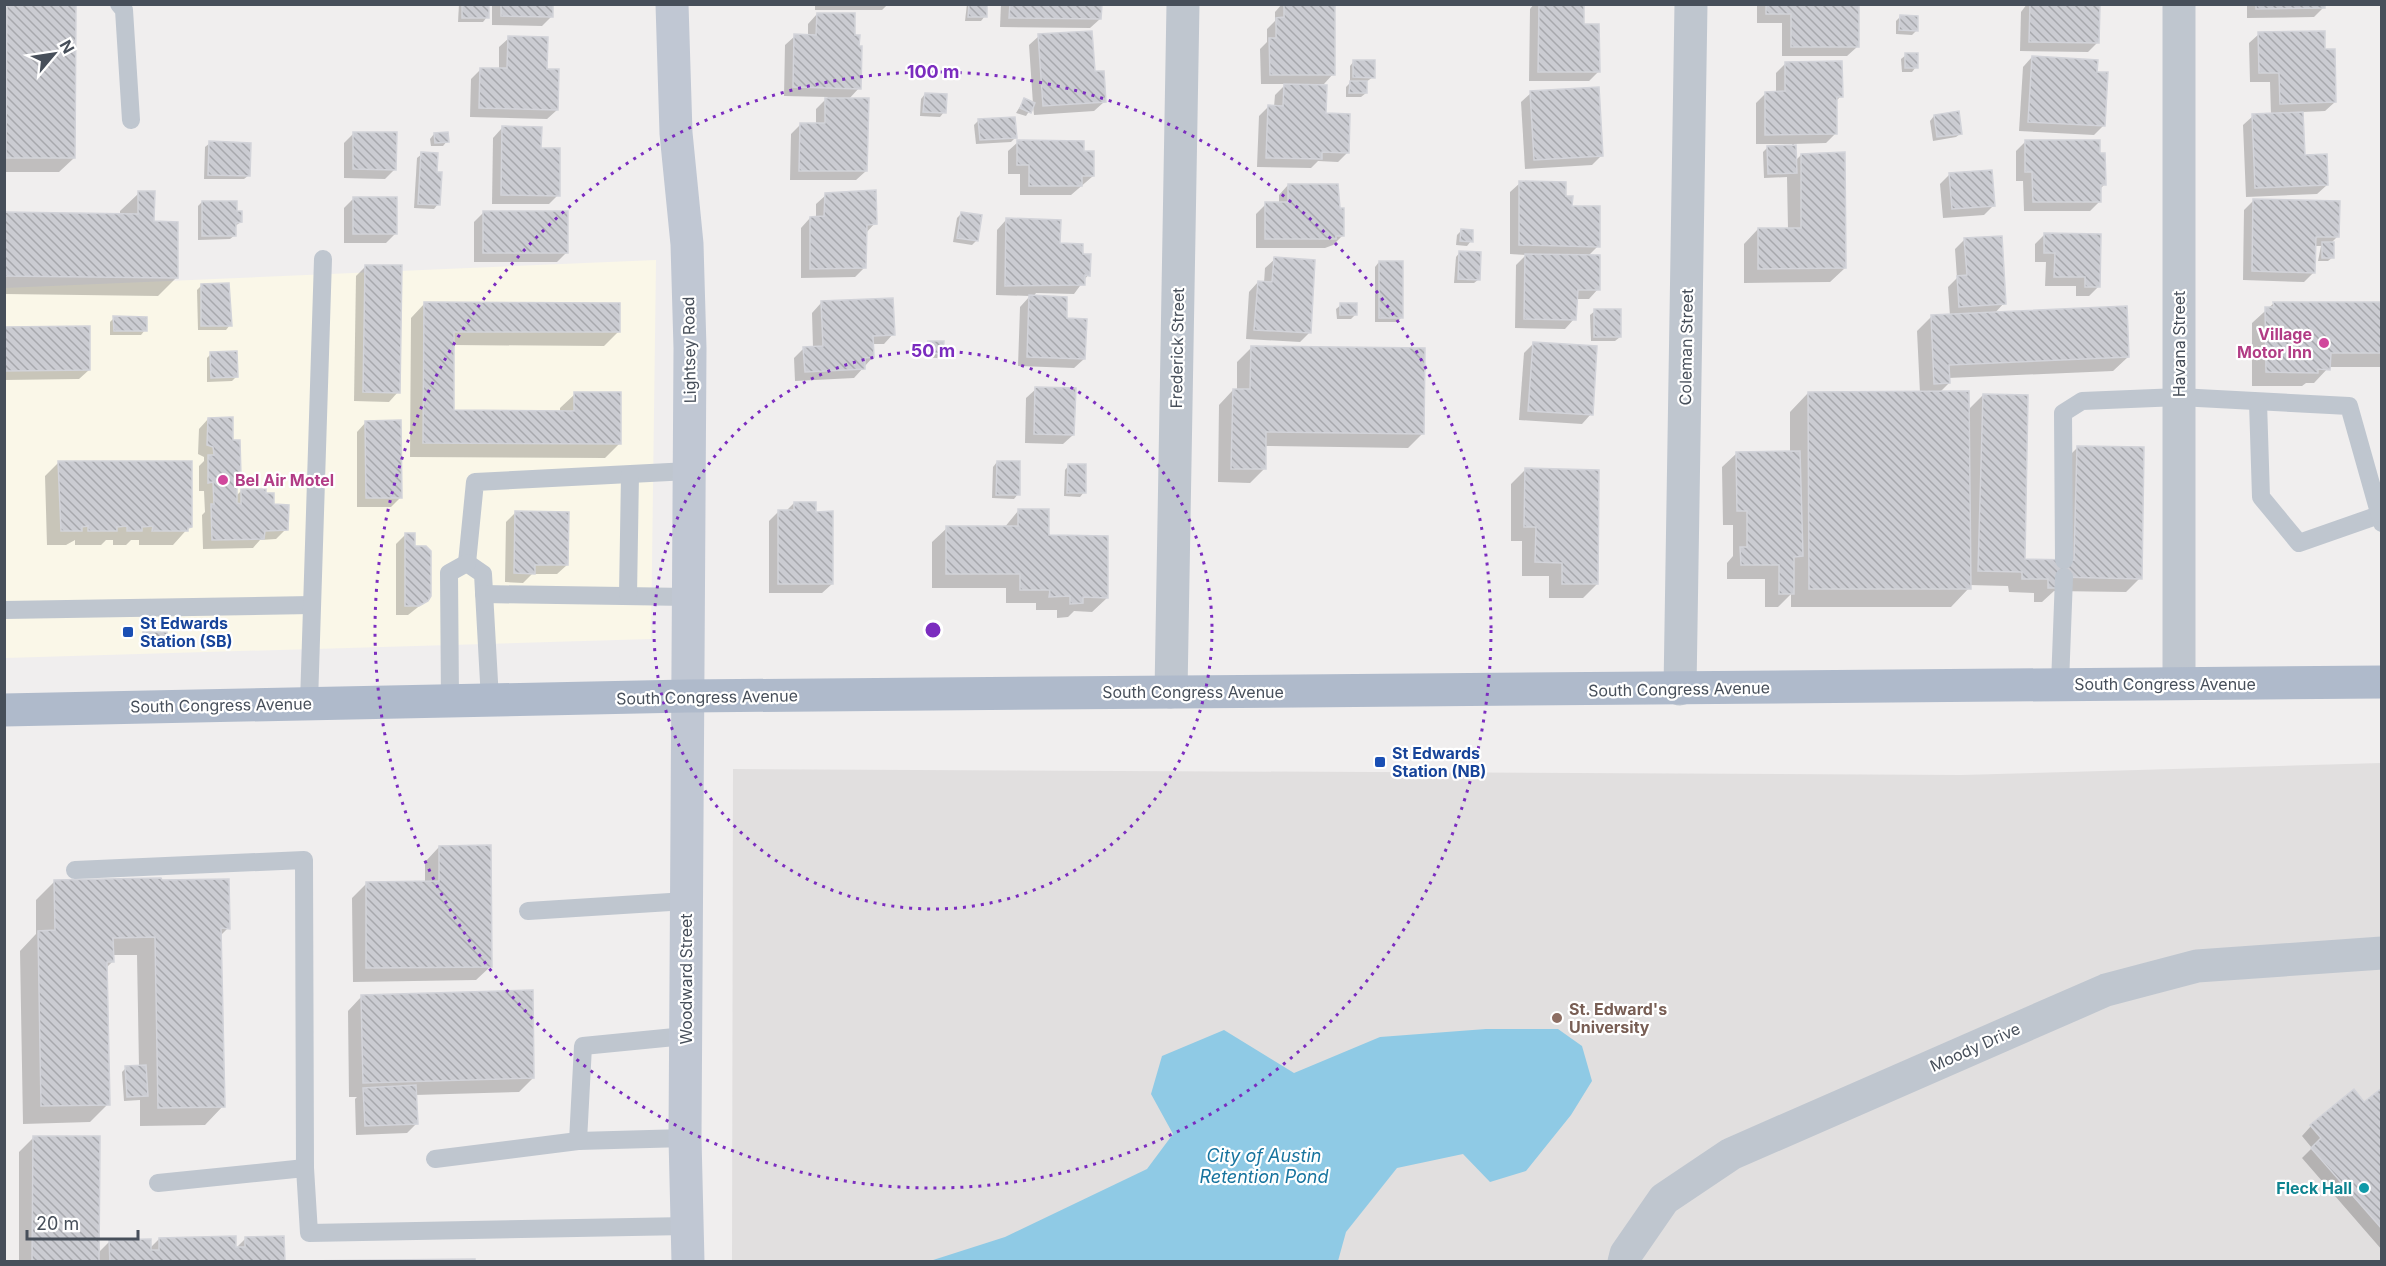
<svg xmlns="http://www.w3.org/2000/svg" width="2386" height="1266" font-family="Inter,sans-serif">
<defs>
<pattern id="building-back-hatch" width="6" height="6" patternUnits="userSpaceOnUse" patternTransform="scale(1.5)"><rect width="6" height="6" fill="#cbccd2"/><path d="M-1 5l2 2M0 0l6 6M5-1l2 2" fill="none" stroke="#a7a8ad"/></pattern>
</defs>
<rect width="100%" height="100%" fill="#f0eeee"/>
<path fill="#faf7e8" d="M656,260L651,639L5,658L4,288Z"/>
<path fill="#e1dfdf" d="M2381,763V1261L732,1262L733,769L1961,775Z"/>
<path fill="#8fcae5" d="M1486,1029H1558L1582,1046L1592,1081L1571,1115L1526,1171L1490,1182L1463,1154L1397,1168L1346,1232L1338,1261H930L1005,1237L1147,1169L1173,1134L1151,1094L1162,1056L1224,1030L1294,1073L1380,1037Z"/>
<g fill="#0003">
<path d="M459,4H487V17L483,22H458Z"/>
<path d="M492,4H552V16L542,26L492,25Z"/>
<path d="M811,4H888L882,10H815V5Z"/>
<path d="M967,4H985V16L981,21H965Z"/>
<path d="M1001,4H1100V19L1090,28L1000,27Z"/>
<path d="M1282,4H1334L1333,74L1324,84H1311V86L1348,152L1338,162L1318,161L1311,168L1257,167L1259,116L1268,107H1274L1275,95L1286,84H1261L1260,49L1267,42V29L1275,21V12Z"/>
<path d="M1534,4H1583L1582,25L1599,71L1589,81H1529L1530,9Z"/>
<path d="M1757,4H1857V47L1847,56H1782V23H1757Z"/>
<path d="M2027,4H2099L2098,42L2088,52L2020,51L2021,12Z"/>
<path d="M2247,4H2324V7L2314,17L2247,18Z"/>
<path d="M8,7L74,158L59,172H4V10Z"/>
<path d="M817,14L854,36L859,88L848,100L866,171L856,180H790L791,134L801,124H816V109L828,97L784,96L785,45L795,36H808V24Z"/>
<path d="M1900,17L1917,30L1912,35L1896,34V21Z"/>
<path d="M2259,34L2323,51L2335,102L2325,111L2302,112L2304,157L2327,185L2317,194L2246,197L2243,125L2253,116L2271,115L2270,82H2250L2249,43Z"/>
<path d="M1039,36L1093,73L1104,102L1094,111L1034,115L1033,105L1026,116L1016,113L1024,100L1033,104L1029,45Z"/>
<path d="M509,38L557,110L547,119L470,117L471,79L481,69H499V47Z"/>
<path d="M1906,55L1916,67L1912,72H1902L1901,59Z"/>
<path d="M2032,57L2095,73L2103,126L2094,135L2019,131L2023,67Z"/>
<path d="M1354,61L1373,77L1366,82V93L1361,97H1346V87L1350,83V66Z"/>
<path d="M1786,63L1841,96L1835,102L1836,133L1826,143L1794,144L1795,161L1801,155L1845,268L1830,282L1744,283V244L1758,229H1788L1787,177L1764,178L1763,152L1768,147L1792,146V144H1756V103L1766,93H1776V73Z"/>
<path d="M1531,93L1602,155L1592,165L1525,169L1521,102Z"/>
<path d="M925,94L944,112L940,117L920,116L921,99Z"/>
<path d="M1934,116L1961,133L1956,137L1933,141L1930,121Z"/>
<path d="M979,120L1015,138L1011,142L976,144L974,125Z"/>
<path d="M502,128L540,150L558,195L549,204H492L493,138Z"/>
<path d="M354,133L395,169L385,179L344,178V143Z"/>
<path d="M434,134L447,141L443,146H431L430,139Z"/>
<path d="M2026,141L2099,155L2104,185L2100,189V201L2090,211H2024L2023,181H2016V151Z"/>
<path d="M1018,142L1083,152L1093,176L1071,195H1020V174H1008V151Z"/>
<path d="M210,143L249,175L244,179H204L205,147Z"/>
<path d="M422,154L435,173L438,204L434,209L414,208L417,158Z"/>
<path d="M1950,174L1994,205L1984,215L1943,218L1940,184Z"/>
<path d="M1520,183L1565,197L1598,246L1588,256L1598,289L1589,299H1576L1574,319L1565,329L1515,328L1516,265L1526,255L1510,254V192Z"/>
<path d="M1288,185L1342,236L1333,245L1325,248H1256V214L1266,204H1279V195Z"/>
<path d="M139,193L176,278L158,296L4,294V214L120,215V211Z"/>
<path d="M826,195L875,223L866,233L865,267L855,277L801,278V228L810,218H816V204Z"/>
<path d="M353,199L396,233L386,243H344V208Z"/>
<path d="M2254,200L2338,236L2330,244L2333,257L2328,261H2318L2321,246H2314V272L2304,282L2243,280L2244,210Z"/>
<path d="M202,202L235,213L241,222L235,226V235L230,239L198,240V206Z"/>
<path d="M483,213L566,253L557,262H474V222Z"/>
<path d="M961,214L977,240L972,245L953,242L957,218Z"/>
<path d="M1006,220L1058,245L1088,275L1074,294L1036,293L1033,297L1065,319L1084,359L1074,368L1018,366L1020,307L1030,296L996,295L997,230Z"/>
<path d="M1461,231L1471,241L1467,246L1456,245L1457,235Z"/>
<path d="M2045,234L2098,287L2089,296H2076V286H2045L2046,262H2035V244Z"/>
<path d="M1965,239L2004,303L1994,314L2128,357L2113,371L1948,378L1949,383L1939,393L1968,410L1983,395L2023,560L2061,561L2064,461L2078,447L2140,578L2126,592L2054,591L2042,602H2034V593L2009,592L2008,586L1969,585V588L1951,607H1791V594L1778,607H1765V579H1727V563L1733,556V525H1723L1722,467L1737,453H1790V412L1808,393H1920L1917,331L1931,317L1950,316L1948,287L1957,278L1955,249Z"/>
<path d="M1460,252L1479,279L1474,283H1454L1456,257Z"/>
<path d="M1275,259L1309,333L1300,342L1246,339L1249,292L1258,282L1264,283L1265,268Z"/>
<path d="M1379,262L1401,318L1397,322H1375V267Z"/>
<path d="M366,266L398,392L389,402L354,401L356,276Z"/>
<path d="M202,285L230,325L226,330H198L197,290Z"/>
<path d="M425,303L618,332L604,346L453,345L452,412L560,413V408L575,394L619,444L605,458L410,457L411,318Z"/>
<path d="M821,303L893,334L884,344H872L873,357L854,378L795,381L794,358L804,348H813L812,313Z"/>
<path d="M2274,303H2382V367H2329L2314,383H2306L2302,386H2252V323Z"/>
<path d="M1341,305L1356,314L1351,319H1337L1336,309Z"/>
<path d="M1595,311L1620,337L1615,341H1591L1590,315Z"/>
<path d="M114,318L145,330L141,335H110V322Z"/>
<path d="M4,328L89,370L79,379L4,380Z"/>
<path d="M929,342L942,353L937,358L924,357V347Z"/>
<path d="M1533,344L1591,414L1582,424L1519,420L1524,353Z"/>
<path d="M1252,347L1422,434L1408,448L1265,446L1264,469L1250,483L1218,482L1219,405L1233,390H1237V362Z"/>
<path d="M211,354L236,377L232,381L207,382V358Z"/>
<path d="M1036,389L1073,435L1063,444L1025,443L1026,398Z"/>
<path d="M208,419L232,441L239,477L236,480V496L242,490L272,505L286,529L276,539L260,540L253,548L203,549L202,515L205,512L204,491H199V466L204,461V457L198,454L199,429Z"/>
<path d="M366,422L401,497L391,507H357V432Z"/>
<path d="M59,462L190,526L173,545H139V540H131L126,545H113V540H106L101,545H75V540L66,545H47L45,476Z"/>
<path d="M997,462L1018,494L1014,499L992,498L993,467Z"/>
<path d="M1069,465L1084,492L1080,497L1064,496L1065,470Z"/>
<path d="M1525,470L1597,584L1583,598H1549V576H1522V541H1511V484Z"/>
<path d="M794,503L814,513L832,584L822,593H769V521L779,511H786Z"/>
<path d="M1018,511L1107,598L1092,612L1074,611L1068,617L1057,618V610H1036V603H1006V588H932V542L947,528H1004Z"/>
<path d="M515,513L567,565L557,574H532L523,583L505,582L506,522Z"/>
<path d="M406,534L413,548L427,600L408,615H396V544Z"/>
<path d="M144,634L166,643L161,647H140V638Z"/>
<path d="M439,847L491,966L476,980L353,982L352,898L367,883H425V862Z"/>
<path d="M54,882L228,928L220,936L223,1106L205,1125L140,1126V1100L124,1101L122,1072L126,1068L139,1067L137,955H112L113,961L106,968L108,1104L90,1122L23,1124L20,951L36,934V900Z"/>
<path d="M362,996L533,1078L519,1092L415,1095L417,1123L407,1133L356,1135L355,1099L357,1097H349L348,1011Z"/>
<path d="M2382,1090V1250L2302,1158L2312,1148L2302,1136L2311,1126L2364,1105Z"/>
<path d="M34,1137L98,1253L110,1241L149,1249L159,1239L235,1249L246,1238L283,1262H19V1152Z"/>
</g>
<g fill="url(#building-back-hatch)" stroke="#d2d3d9" stroke-width="1.5">
<rect x="462" y="4" width="27" height="14"/>
<path d="M501,4H553V17L501,16Z"/>
<path d="M969,4H987V17H968Z"/>
<path d="M1010,4H1102L1101,19L1009,18Z"/>
<path d="M1284,4H1335V75H1270L1269,38H1276V18L1284,17Z"/>
<path d="M1539,4H1584V24H1599L1600,72H1538Z"/>
<path d="M1766,4H1859V47H1791V14H1766Z"/>
<path d="M2030,4H2100L2099,43L2029,42Z"/>
<path d="M2256,4H2325V8L2256,9Z"/>
<path d="M7,5H76L75,158H6Z"/>
<path d="M817,13H855V35H860L859,46H862L861,89L793,87L794,34L816,35Z"/>
<path d="M1900,15L1918,16V31L1899,30Z"/>
<path d="M1092,31L1095,71H1104L1106,102L1043,106L1038,34Z"/>
<path d="M2325,31V49H2335L2336,102L2280,104L2279,73H2259L2258,32Z"/>
<path d="M508,36L548,37L547,69H559L558,110L479,108L480,68H507Z"/>
<rect x="1905" y="53" width="13" height="15"/>
<path d="M2032,56L2098,60L2097,72H2108L2105,126L2028,122Z"/>
<path d="M1353,60H1375V78L1353,77Z"/>
<path d="M1842,61L1843,97H1837V134L1765,135V92L1785,91V62Z"/>
<path d="M1350,81H1367V93H1349Z"/>
<path d="M1284,84L1327,85L1326,113L1350,114L1349,153L1322,152V159L1266,158L1268,105L1283,106Z"/>
<path d="M1599,87L1603,156L1534,160L1530,91Z"/>
<path d="M925,93L947,94L946,113L923,112Z"/>
<path d="M825,98H869L867,171H799L800,123H825Z"/>
<path d="M1024,98L1035,103L1031,113L1020,108Z"/>
<path d="M1959,111L1962,134L1937,137L1934,115Z"/>
<path d="M2303,112L2305,155L2327,154L2328,185L2255,188L2252,114Z"/>
<path d="M1015,117L1017,138L980,140L978,119Z"/>
<path d="M502,126L542,127L541,148H560V196L501,195Z"/>
<path d="M353,132H397L396,170L353,169Z"/>
<path d="M448,132L449,142L435,143L434,133Z"/>
<path d="M1017,140L1084,141V151H1094V176H1082V186H1029V165H1017Z"/>
<path d="M2025,140H2100V153H2105L2106,185H2101V202H2033L2032,172H2025Z"/>
<path d="M209,141L251,143L250,176L208,175Z"/>
<path d="M1796,145L1797,173L1768,174L1767,146Z"/>
<path d="M421,152L438,153L437,172H442L440,205L418,204Z"/>
<path d="M1845,152L1846,268L1758,269V228H1801V154Z"/>
<path d="M1992,170L1995,206L1952,209L1949,173Z"/>
<path d="M1519,181L1566,182V196H1573L1572,206H1600V247L1519,245Z"/>
<path d="M1288,184H1338L1340,208H1344V236H1336V239H1265V202H1288Z"/>
<path d="M876,190L877,224L867,225L866,268L810,269V217L824,216L825,193Z"/>
<path d="M138,191H155L154,221L178,222V278L4,276V212L138,214Z"/>
<rect x="353" y="197" width="44" height="37"/>
<path d="M2253,199L2340,201L2339,237H2316L2315,273L2252,271Z"/>
<path d="M202,201H237V211H242V222L236,223V236H202Z"/>
<rect x="483" y="211" width="85" height="42"/>
<path d="M961,212L982,215L978,241L957,238Z"/>
<path d="M1006,218L1061,220L1060,243L1083,244V254H1091L1090,276L1085,275V285L1005,286Z"/>
<path d="M1461,229L1473,230V242L1460,241Z"/>
<path d="M2044,233L2101,234L2100,287H2085V277H2054L2055,253H2044Z"/>
<path d="M2002,236L2006,304L1959,307L1957,276L1967,275L1964,238Z"/>
<rect x="2322" y="242" width="12" height="16"/>
<path d="M1459,251L1481,252L1480,280L1458,279Z"/>
<path d="M1525,254L1600,255V290H1578L1576,320L1524,319Z"/>
<path d="M1274,257L1315,260L1311,333L1254,330L1258,281L1272,282Z"/>
<rect x="1379" y="261" width="24" height="57"/>
<path d="M365,265H402L400,393L363,392Z"/>
<path d="M229,283L232,326H201V284Z"/>
<path d="M1029,295L1067,297V318L1087,319L1085,359L1027,357Z"/>
<path d="M893,298L895,335L873,336L874,357L865,358V369L805,372L803,347L823,346L821,301Z"/>
<path d="M424,302L620,303V332H454V410L574,411V392H621V444L423,443Z"/>
<path d="M2273,302H2382V353H2331L2330,370L2318,369V373L2266,372L2265,307H2274Z"/>
<rect x="1340" y="303" width="17" height="12"/>
<path d="M2127,306L2129,357L1949,365L1950,383L1934,384L1931,315Z"/>
<rect x="1594" y="309" width="27" height="28"/>
<path d="M113,316L147,317V331H114Z"/>
<path d="M90,326V370L4,371V327Z"/>
<path d="M928,341H944L943,354L928,353Z"/>
<path d="M1533,342L1597,346L1593,415L1528,411Z"/>
<path d="M1251,346L1425,348L1424,434L1266,432V469H1231L1233,389H1250Z"/>
<path d="M237,351L238,377L211,378L210,352Z"/>
<path d="M1035,387L1076,388L1074,435L1034,434Z"/>
<path d="M1969,391L1971,589H1809L1808,392Z"/>
<path d="M1983,394L2028,395L2025,559L2074,560L2077,446L2144,447L2142,579L2058,577V588H2048V579H2022V572L1978,571Z"/>
<path d="M233,417V440H240L241,477H237V503L241,504V489H266V493H274V504L289,505L288,530L265,531L264,539L212,540L211,504H214L213,482L208,483V455H214L213,447L207,445L208,418Z"/>
<path d="M401,420L402,498H366L365,421Z"/>
<path d="M1800,451L1803,556L1794,557V594H1779V565H1741L1740,547H1747V511H1737L1736,452Z"/>
<path d="M58,461H192V527L188,528V531H152L153,526L142,527V531H127V526L117,527V531H88V526L82,527V531H61Z"/>
<path d="M997,461H1020V495H996Z"/>
<path d="M1068,464H1086V493H1067Z"/>
<path d="M1525,468L1599,470L1598,584H1562V563L1535,562L1536,527H1524Z"/>
<path d="M794,502H816V512L833,511V584H778V510H794Z"/>
<path d="M1018,509H1049V535L1108,536V598L1083,597V603L1070,604V596L1049,597L1050,590H1020V574H946V526H1018Z"/>
<path d="M515,511L569,512L568,565H535V574L514,573Z"/>
<path d="M405,533H415V546H426L431,551V596L428,601L419,606H405Z"/>
<path d="M143,632H167V643L143,644Z"/>
<path d="M491,845L492,967L366,968V882L439,881V846Z"/>
<path d="M161,878L162,880L229,879L230,929L221,928L225,1107L158,1108L155,937L113,938L114,962H107L110,1105L41,1106L38,931L55,930L54,880Z"/>
<path d="M533,990L534,1078L363,1083L361,995Z"/>
<path d="M146,1065L148,1096L127,1097L125,1066Z"/>
<path d="M416,1085L418,1124L365,1126L363,1088Z"/>
<path d="M2382,1088V1229L2311,1148L2321,1138L2310,1125L2354,1089L2364,1102Z"/>
<path d="M33,1136H100L99,1262H32Z"/>
<path d="M236,1236V1247H245V1237L284,1236L285,1262H110L109,1240L151,1239V1250H159V1238Z"/>
<path d="M475,1259V1262L300,1261Z"/>
</g>
<g fill="none" stroke-linecap="round" stroke-linejoin="round">
<g stroke="#bfc6cf" stroke-width="18">
<path d="M119,4L124,10L131,120"/>
<path d="M2258,402L2261,497L2299,543L2379,515"/>
<path d="M2064,560L2063,413L2082,401L2179,397L2349,406L2382,523"/>
<path d="M467,563L475,482L689,471"/>
<path d="M467,563L483,574L490,700"/>
<path d="M484,594L688,597"/>
<path d="M628,595L630,475"/>
<path d="M4,610L312,605"/>
<path d="M2060,684L2064,577"/>
<path d="M450,700L449,573L467,563"/>
<path d="M309,703L323,259"/>
<path d="M75,870L304,860L305,1168"/>
<path d="M528,911L686,901"/>
<path d="M578,1141L685,1138"/>
<path d="M435,1159L578,1141L583,1046L685,1036"/>
<path d="M158,1183L305,1168L309,1233L687,1226"/>
</g>
<g stroke="#bfc6cf" stroke-width="33">
<path d="M2179,683V4"/>
<path d="M1680,689L1691,4"/>
<path d="M1171,692L1183,4"/>
<path d="M1624,1262L1626,1254L1664,1199L1731,1154L2106,990L2197,966L2382,953"/>
</g>
<path stroke="#c0c7d3" stroke-width="33" d="M672,4L676,133L687,244L690,348L685,1138L688,1262"/>
<path stroke="#afbacb" stroke-width="33" d="M4,710L687,696L2382,682"/>
</g>
<g fill="none" stroke="#7b2cbf" stroke-width="3" stroke-dasharray="3 6">
<circle cx="933" cy="630" r="279"/>
<circle cx="933" cy="630" r="558"/>
</g>
<g fill="#d1479c" stroke="#fff" stroke-width="2">
<circle cx="2324" cy="343" r="6"/>
<circle cx="223" cy="480" r="6"/>
</g>
<g fill="#1a4fb4" stroke="#fff" stroke-width="2">
<rect x="122" y="626" width="12" height="12" rx="3"/>
<rect x="1374" y="756" width="12" height="12" rx="3"/>
</g>
<circle fill="#8d6e63" stroke="#fff" stroke-width="2" cx="1557" cy="1018" r="6"/>
<circle fill="#0f9aa8" stroke="#fff" stroke-width="2" cx="2364" cy="1188" r="6"/>
<g text-anchor="middle" dominant-baseline="central" stroke-width="4.5" stroke-linejoin="round" paint-order="stroke">
<g font-size="16" font-weight="bold" fill="#b23c85" stroke="#fff" text-anchor="end">
<text x="2312" y="334">Village<tspan x="2312" dy="18">Motor Inn</tspan></text>
<text x="235" y="480" text-anchor="start">Bel Air Motel</text>
</g>
<g font-size="16" fill="#474f5a" stroke="#fff">
<text transform="translate(2179 344) rotate(-90)">Havana Street</text>
<text transform="translate(1686 347) rotate(-89)">Coleman Street</text>
<text transform="translate(1177 348) rotate(-89)">Frederick Street</text>
<text transform="translate(689 350) rotate(-91)">Lightsey Road</text>
<text x="2165" y="684">South Congress Avenue</text>
<text transform="translate(1679 689) rotate(-1)">South Congress Avenue</text>
<text x="1193" y="692">South Congress Avenue</text>
<text transform="translate(707 697) rotate(-1)">South Congress Avenue</text>
<text transform="translate(221 705) rotate(-1)">South Congress Avenue</text>
<text transform="translate(686 979) rotate(-90)">Woodward Street</text>
<text transform="translate(1975 1047) rotate(-24)">Moody Drive</text>
</g>
<g font-size="16" font-weight="bold" fill="#164399" stroke="#fff" text-anchor="start">
<text x="140" y="623">St Edwards<tspan x="140" dy="18">Station (SB)</tspan></text>
<text x="1392" y="753">St Edwards<tspan x="1392" dy="18">Station (NB)</tspan></text>
</g>
<g font-size="16" font-weight="bold" fill="#785e54" stroke="#fff" text-anchor="start">
<text x="1569" y="1009">St. Edward's<tspan x="1569" dy="18">University</tspan></text>
</g>
<g font-size="16" font-weight="bold" fill="#0d838f" stroke="#fff" text-anchor="end">
<text x="2352" y="1188">Fleck Hall</text>
</g>
<g font-size="18" font-style="italic" fill="#16739e" stroke="#fff">
<text x="1264" y="1155">City of Austin<tspan x="1264" dy="21">Retention Pond</tspan></text>
</g>
</g>
<circle cx="933" cy="630" r="9" fill="#7b2cbf" stroke="#fff" stroke-width="3"/>
<g font-size="18" text-anchor="middle" font-weight="bold" fill="#7b2cbf" stroke="#fff" stroke-width="4.5" stroke-linejoin="round" paint-order="stroke">
<text x="933" y="78">100 m</text>
<text x="933" y="357">50 m</text>
</g>
<rect width="2386" height="1266" fill="none" stroke="#474f5a" stroke-width="12"/>
<g transform="translate(54 54) rotate(61)" stroke="#ffffff" stroke-width="4.5" paint-order="stroke">
<path d="M0-4.5L10 22L0 15L-10 22Z" fill="#474f5a"/>
<text y="-9" font-size="16" font-weight="bold" text-anchor="middle" fill="#474f5a">N</text>
</g>
<path d="M27 1230v9h111v-9" fill="none" stroke="#474f5a" stroke-width="3"/>
<text x="36" y="1230" font-size="18" fill="#474f5a" stroke="#ffffff" stroke-width="4.5" paint-order="stroke">20 m</text>
</svg>
